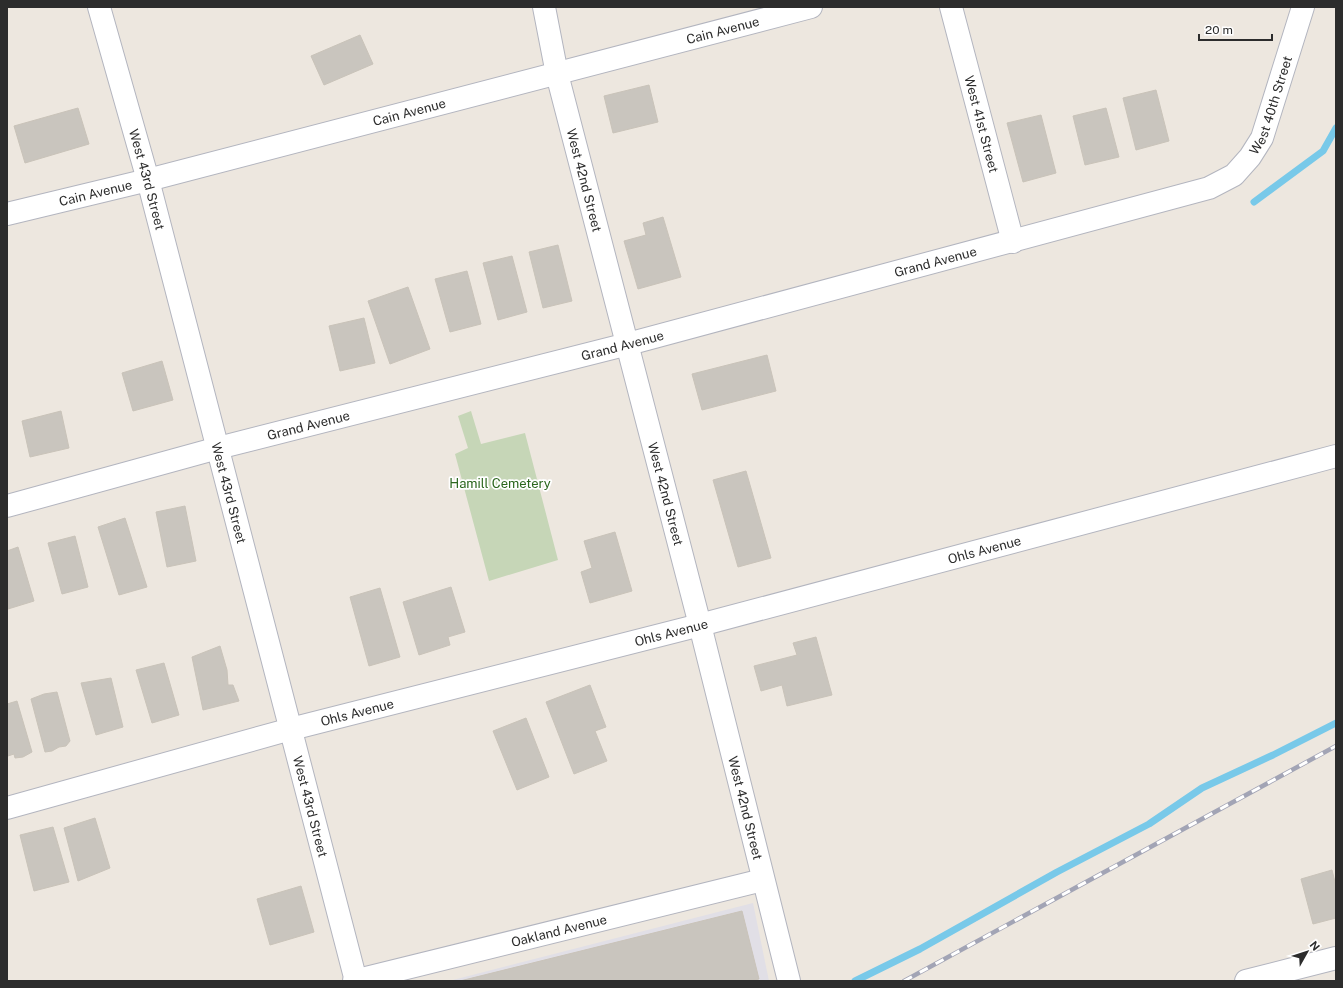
<svg xmlns="http://www.w3.org/2000/svg" width="1343" height="988" font-family="'Public Sans',sans-serif">
<rect width="100%" height="100%" fill="#ede7df"/>
<path fill="#e1dfe6" d="M753,903L769,981H449Z"/>
<path fill="#c6d6b7" d="M471,411L481,444L525,433L558,560L489,581L455,454L468,448L458,416Z"/>
<g fill="none" stroke-linecap="round" stroke-linejoin="round">
<g stroke="#78c9e9" stroke-width="7">
<path d="M1254,202L1323,151L1336,128"/>
<path d="M855,981L920,949L1057,872L1149,824L1202,788L1273,755L1336,723"/>
</g>
</g>
<g fill="#c9c5be" stroke="#c9c3b9">
<path d="M360,35L373,64L324,85L311,56Z"/>
<path d="M649,85L658,122L613,133L604,96Z"/>
<path d="M1156,90L1169,141L1136,150L1123,98Z"/>
<path d="M78,108L89,144L25,163L14,126Z"/>
<path d="M1106,108L1119,157L1085,165L1073,116Z"/>
<path d="M1041,115L1056,173L1023,182L1007,123Z"/>
<path d="M663,217L681,277L638,289L624,241L646,235L643,223Z"/>
<path d="M558,245L572,301L543,308L529,252Z"/>
<path d="M512,256L527,312L498,320L483,263Z"/>
<path d="M467,271L481,324L450,332L435,279Z"/>
<path d="M408,287L430,349L390,364L368,301Z"/>
<path d="M364,318L375,363L340,371L329,326Z"/>
<path d="M767,355L776,391L702,410L692,374Z"/>
<path d="M162,361L173,400L133,411L122,373Z"/>
<path d="M61,411L69,448L30,457L22,421Z"/>
<path d="M746,471L771,558L738,567L713,480Z"/>
<path d="M185,506L196,561L167,567L156,512Z"/>
<path d="M125,518L147,587L119,595L98,527Z"/>
<path d="M615,532L632,591L590,603L581,572L592,568L584,541Z"/>
<path d="M75,536L88,587L62,594L48,543Z"/>
<path d="M18,547L34,601L8,609L7,551Z"/>
<path d="M451,587L465,632L448,637L450,645L419,655L403,602Z"/>
<path d="M380,588L400,657L369,666L350,597Z"/>
<path d="M816,637L832,695L787,706L782,685L761,691L754,666L797,655L793,643Z"/>
<path d="M220,646L227,670L228,685H233L239,701L203,710L192,657Z"/>
<path d="M164,663L179,715L152,723L136,670Z"/>
<path d="M111,678L123,727L96,735L81,683Z"/>
<path d="M590,685L606,727L595,731L607,761L574,774L546,702Z"/>
<path d="M57,692L70,741L66,746L59,747L52,751L45,752L31,699L44,694Z"/>
<path d="M17,701L32,752L23,757L15,758L14,754L8,756L7,753V704Z"/>
<path d="M526,718L549,777L517,790L493,731Z"/>
<path d="M95,818L110,868L78,881L64,828Z"/>
<path d="M53,827L69,882L34,891L20,835Z"/>
<path d="M1332,870L1336,886V918L1313,924L1301,879Z"/>
<path d="M301,886L314,932L270,945L257,899Z"/>
<path d="M742,911L759,979L751,981H460Z"/>
</g>
<g fill="none" stroke-linecap="round" stroke-linejoin="round">
<g stroke="#b3b5bf" stroke-width="24">
<g id="minor">
<path id="s1" d="M99,7L148,180L356,981"/>
<path id="s2" d="M544,7L557,74L700,625L789,981"/>
<path id="s3" d="M951,7L1013,242"/>
<path id="s4" d="M7,214L148,180L811,7"/>
<path id="s5" d="M7,506L218,448L628,344L1209,188L1234,175L1250,157L1262,138L1303,7"/>
<path id="s6" d="M7,808L291,729L700,625L1336,456"/>
<path id="s7" d="M354,981L763,880"/>
<path d="M1246,981L1336,958"/>
</g>
</g>
<use href="#minor" stroke="#fff" stroke-width="22"/>
<g stroke="#a2a4b5" stroke-width="4.5">
<path id="rail" d="M904,981L1336,746"/>
</g>
<use href="#rail" stroke="#fff" stroke-width="3" stroke-dasharray="9" stroke-linecap="butt"/>
</g>
<g text-anchor="middle" dominant-baseline="central" stroke-width="3.5" stroke-linejoin="round" paint-order="stroke">
<g font-size="13" fill="#2c2c2c" stroke="#fff">
<text stroke="none"><textPath href="#s4" startOffset="739">Cain Avenue</textPath></text>
<text stroke="none"><textPath href="#s5" startOffset="1352">West 40th Street</textPath></text>
<text stroke="none"><textPath href="#s4" startOffset="415">Cain Avenue</textPath></text>
<text stroke="none"><textPath href="#s3" startOffset="121">West 41st Street</textPath></text>
<text stroke="none"><textPath href="#s1" startOffset="179">West 43rd Street</textPath></text>
<text stroke="none"><textPath href="#s2" startOffset="178">West 42nd Street</textPath></text>
<text stroke="none"><textPath href="#s4" startOffset="91">Cain Avenue</textPath></text>
<text stroke="none"><textPath href="#s5" startOffset="960">Grand Avenue</textPath></text>
<text stroke="none"><textPath href="#s5" startOffset="636">Grand Avenue</textPath></text>
<text stroke="none"><textPath href="#s5" startOffset="312">Grand Avenue</textPath></text>
<text stroke="none"><textPath href="#s1" startOffset="503">West 43rd Street</textPath></text>
<text stroke="none"><textPath href="#s2" startOffset="502">West 42nd Street</textPath></text>
<text stroke="none"><textPath href="#s6" startOffset="1011">Ohls Avenue</textPath></text>
<text stroke="none"><textPath href="#s6" startOffset="687">Ohls Avenue</textPath></text>
<text stroke="none"><textPath href="#s6" startOffset="363">Ohls Avenue</textPath></text>
<text stroke="none"><textPath href="#s1" startOffset="827">West 43rd Street</textPath></text>
<text stroke="none"><textPath href="#s2" startOffset="826">West 42nd Street</textPath></text>
<text stroke="none"><textPath href="#s7" startOffset="211">Oakland Avenue</textPath></text>
</g>
<g font-size="13" fill="#2c671e" stroke="#fff">
<text x="500" y="483">Hamill Cemetery</text>
</g>
</g>
<rect width="1343" height="988" fill="none" stroke="#2c2c2c" stroke-width="16"/>
<g transform="translate(1307 952) rotate(51)" stroke="#ffffff" stroke-width="3" paint-order="stroke">
<path d="M0-3L7 15L0 10L-7 15Z" fill="#2c2c2c"/>
<text y="-6" font-size="11" font-weight="bold" text-anchor="middle" fill="#2c2c2c">N</text>
</g>
<path d="M1199 34v6h73v-6" fill="none" stroke="#2c2c2c" stroke-width="2"/>
<text x="1205" y="34" font-size="12" fill="#2c2c2c" stroke="#ffffff" stroke-width="3" paint-order="stroke">20 m</text>
</svg>
